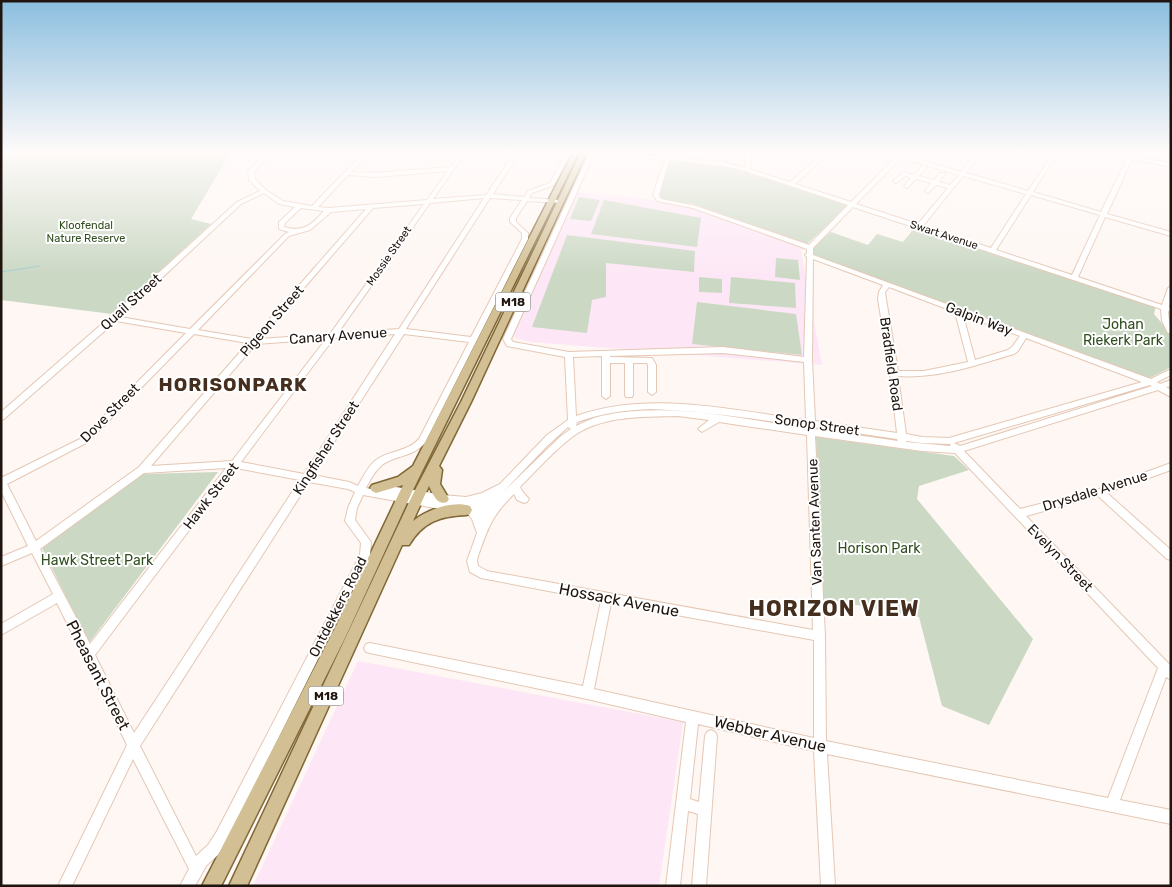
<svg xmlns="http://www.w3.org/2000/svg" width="1172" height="887" font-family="Rubik,sans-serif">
<rect width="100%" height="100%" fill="#fef7f3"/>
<g fill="#fde7f6">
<path d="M574,192L656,200L691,206L805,247L801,251L822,365L531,342L515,338L513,334Z"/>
<path d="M358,661L683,722L659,886H253Z"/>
</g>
<g fill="#cbd8c4">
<path d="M1,152H231L191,219L211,224L112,314L1,300Z"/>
<path d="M669,159L723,164L747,170L849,205L806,245L693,204L661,199L657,197Z"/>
<path d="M579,197L600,200L591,221L570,219Z"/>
<path d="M604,200L701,218L697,247L591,234Z"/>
<path d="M915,227L1156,305L1154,314L1171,334V367L1148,379L806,254V251L831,232L868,245L877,234L903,242Z"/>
<path d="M567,235L695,251L694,272L606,263V297L592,300L587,333L532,327Z"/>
<path d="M776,258L798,260L800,280L775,277Z"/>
<path d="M699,277L722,279V293L699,292Z"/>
<path d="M731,277L795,283L796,308L729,303Z"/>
<path d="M697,302L796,314L802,355L692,344Z"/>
<path d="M816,437L954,456L969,470L919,486L917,499L1033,639L989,725L942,706L919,617L821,598Z"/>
<path d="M218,472L89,643L41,546L143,474Z"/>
</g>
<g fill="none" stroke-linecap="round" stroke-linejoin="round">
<path stroke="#9fced1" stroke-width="1" d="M1,272L40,266"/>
<g stroke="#e5c7b4" stroke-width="2">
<path id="minor" d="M266,152H272L254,172L255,179L266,190L283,201L312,206L364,152H370L351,172L376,173L450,167L462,152H466L433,199L486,195L515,152H520L493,194L524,197L528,191L550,183L567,152H572L554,185L532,193L529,198L560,200L563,202L562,203L527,201L516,218V222L528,233V239L425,443C413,457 396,455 382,465C375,471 370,480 366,488L380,491L381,486L384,485L443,495L466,497L482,493L500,484L547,435L568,420L565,357L507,346L503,339L590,152H610L665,157L667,152H671L670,157L723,162L745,168L746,152H751L750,169L790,182L825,152H830L795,184L851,202L896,157L884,153V152L899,154L904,153V155L961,172L977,152H982L966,173L1028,191L1054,152H1058L1033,192L1101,212L1127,158L1102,154L1100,152H1109L1126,155L1125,152H1129L1132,156L1171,163V167L1132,159L1107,214L1171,232V236L1105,217L1078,277L1162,305L1168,288L1171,286V299L1169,307L1171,308V312L1168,311C1168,319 1171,326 1171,333H1168L1162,321L1161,309L853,207L813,248V255L1151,379L1171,369V375L1157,382L1160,384L1171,380V386L1166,387L1171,390V397L1158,390L964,451L1020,509L1099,489L1171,463V470L1107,493L1171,550V560L1167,559L1098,496L1026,516L1171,666V680L1166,677L1120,800L1171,810V824L827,754L835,886H821L814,751L698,724L690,799L699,802L705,736L707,732L711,730L715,732L717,736L706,886H692L698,814L688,811L680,886H666L686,722L587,699L370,653L366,652L364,648L366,644L370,643L583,686L601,601L481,578L470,572L467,561L477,533L472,519L468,514L363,495L357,508L355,520L371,542L370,555L227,841L218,855L206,866L195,886H180L189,869L133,759L72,886H58L127,745L57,603L1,635V624L53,594L32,553L1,566V557L28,546L1,491V476L3,477L82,438L186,333L116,321L4,419L1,420V412L111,316L237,202L260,191L249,180L248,172ZM595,152L664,160L653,195L657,201L693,208L807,249V253L805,255L807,257L804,357L723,347L569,352L513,342L511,339ZM901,158L959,175L950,185L939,182L945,174L944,173H940L934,180L919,176L927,167L924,165L914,175L904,172L894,180V182L896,183L905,176L911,178L904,186L907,188L916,179L931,183L925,191L928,193L936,185L948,188L918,224L856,204ZM669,160L723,166L745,171L848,205L809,245L696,206L661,199L659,195ZM448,171L427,200L329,208L318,207L348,175L376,177ZM963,176L1026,194L991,248L923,226ZM264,193L279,204L295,207L279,222V229L289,232L285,234L190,329L120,317L241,204ZM1031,195L1100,215L1072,275L996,250ZM484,198L399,329L338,333L430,203ZM490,198L522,200L510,218V222L522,233V239L471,337L406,329ZM424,204L330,334L260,339L373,208ZM301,208L324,211C312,224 304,233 284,227L285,223ZM366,209L252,339L198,330L289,236L310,230L331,212ZM813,259L883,285L879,292L878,299L890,373L897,433L815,421L812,360ZM889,287L955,312L968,362L924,371H898L886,299L885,292ZM963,315L1020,336L1012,347L1008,350L975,360ZM194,334L248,343L139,467L36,541L7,484L88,442ZM395,334L304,474L241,462L334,338ZM404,334L469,342L419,439C407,452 390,450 376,460C368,466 363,477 358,486L349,482L313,475ZM1026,338L1142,382L949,438L922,437L906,434L898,376C938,379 976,365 1014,354L1018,351ZM326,339L232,461L151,466L256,344ZM723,353L804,362L806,420C731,410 650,390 576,416L573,357L602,356V396L606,399L610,396V363H625V395L626,397H632L633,395V363H647L648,365V392L652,395L656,392V365L652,358L610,357V356ZM1150,385L1152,386L960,446L954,443ZM651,409C703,411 754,419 806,426V428C739,419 669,401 601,416C593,418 584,422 576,426L577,422C603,413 624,410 651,409ZM678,416L709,420L698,429L702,432L719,422L807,435L813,630L487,571L478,566L477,561L478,556C488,528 492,515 514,494L517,500L524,503L527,502L529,499C526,495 522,492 520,487C535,472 550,455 567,441C597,415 640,417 678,416ZM568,427L571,429L561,436L502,493L546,447ZM815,427L897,439L898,441L815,429ZM815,436L922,451L955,453L1158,668L1108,798L826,741L825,636ZM906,441L922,443L951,444L950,446L906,442ZM226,468L90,644L40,549L144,473ZM236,468L300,480L134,733L95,655ZM309,482L348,489L355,492L348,508L345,521L361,543L360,555L217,831L208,845L196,856L140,746ZM611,603L814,640V738L594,689Z"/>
</g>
<g stroke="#806736" stroke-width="3">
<g id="major">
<path d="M573,152H579L412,492L346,636L221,886H202L336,626L403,485L376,493L372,491L370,488L372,485L398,477L413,466Z"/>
<path d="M581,152H587L471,402L439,466L442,470L440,484L449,499L447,502C437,506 433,494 429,486L413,521C427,510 452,500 470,506L472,510L470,514L466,515C440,516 423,522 409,545H402L247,886H229L413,494L461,402Z"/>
</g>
</g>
<use href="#minor" fill="#fff" fill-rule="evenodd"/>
<use href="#major" fill="#d2bf94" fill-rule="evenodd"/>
</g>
<linearGradient id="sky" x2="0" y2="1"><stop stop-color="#8bbedf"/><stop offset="0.55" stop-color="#fffbfa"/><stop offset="1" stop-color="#fffbfa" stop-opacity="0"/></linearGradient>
<rect width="1172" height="276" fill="url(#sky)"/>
<g text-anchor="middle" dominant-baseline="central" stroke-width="4" stroke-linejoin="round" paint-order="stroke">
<g font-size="11" fill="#314e1f" stroke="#fff">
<text x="86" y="225">Kloofendal<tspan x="86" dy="13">Nature Reserve</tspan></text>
</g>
<g font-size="11" fill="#1f140e" stroke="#fff">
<text transform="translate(944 235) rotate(18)">Swart Avenue</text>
<text transform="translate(389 256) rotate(-55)">Mossie Street</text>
</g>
<g fill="#fff" stroke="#625a56" stroke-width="1">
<rect x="495.5" y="292.5" width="35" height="19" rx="4"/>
<rect x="308.5" y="686.5" width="35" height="19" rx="4"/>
</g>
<g font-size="12" font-weight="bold" fill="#1f140e">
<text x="513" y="302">M18</text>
<text x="326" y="696">M18</text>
</g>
<g font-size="14" fill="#1f140e" stroke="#fff">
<text transform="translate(131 302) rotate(-42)">Quail Street</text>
<text transform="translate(979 319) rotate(21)">Galpin Way</text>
<text transform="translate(272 321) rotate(-49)">Pigeon Street</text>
<text transform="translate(338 336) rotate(-4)">Canary Avenue</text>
<text transform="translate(891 364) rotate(82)">Bradfield Road</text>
<text transform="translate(110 413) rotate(-45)">Dove Street</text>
<text transform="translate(817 425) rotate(8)">Sonop Street</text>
<text transform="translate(326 448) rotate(-57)">Kingfisher Street</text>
<text transform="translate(1095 491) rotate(-17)">Drysdale Avenue</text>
<text transform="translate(211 496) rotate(-52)">Hawk Street</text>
<text transform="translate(815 522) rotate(-92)">Van Santen Avenue</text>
<text transform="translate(1060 558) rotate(46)">Evelyn Street</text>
<text transform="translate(338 607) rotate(-63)">Ontdekkers Road</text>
</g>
<g font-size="14" fill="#314e1f" stroke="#fff">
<text x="1123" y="324">Johan<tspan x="1123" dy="16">Riekerk Park</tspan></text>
<text x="879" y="548">Horison Park</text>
<text x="97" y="560">Hawk Street Park</text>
</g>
<g font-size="16" fill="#1f140e" stroke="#fff">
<text transform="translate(619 600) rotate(11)">Hossack Avenue</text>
<text transform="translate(98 675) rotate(63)">Pheasant Street</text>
<text transform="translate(770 734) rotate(13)">Webber Avenue</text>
</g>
<g font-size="19" font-weight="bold" letter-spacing="1" fill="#462e1f" stroke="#fff">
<text x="233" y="384">HORISONPARK</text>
</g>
<g font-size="22" font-weight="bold" letter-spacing="1" fill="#462e1f" stroke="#fff">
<text x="834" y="608">HORIZON VIEW</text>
</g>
</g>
<rect width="1172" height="887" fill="none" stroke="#1f140e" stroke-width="5"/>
</svg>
